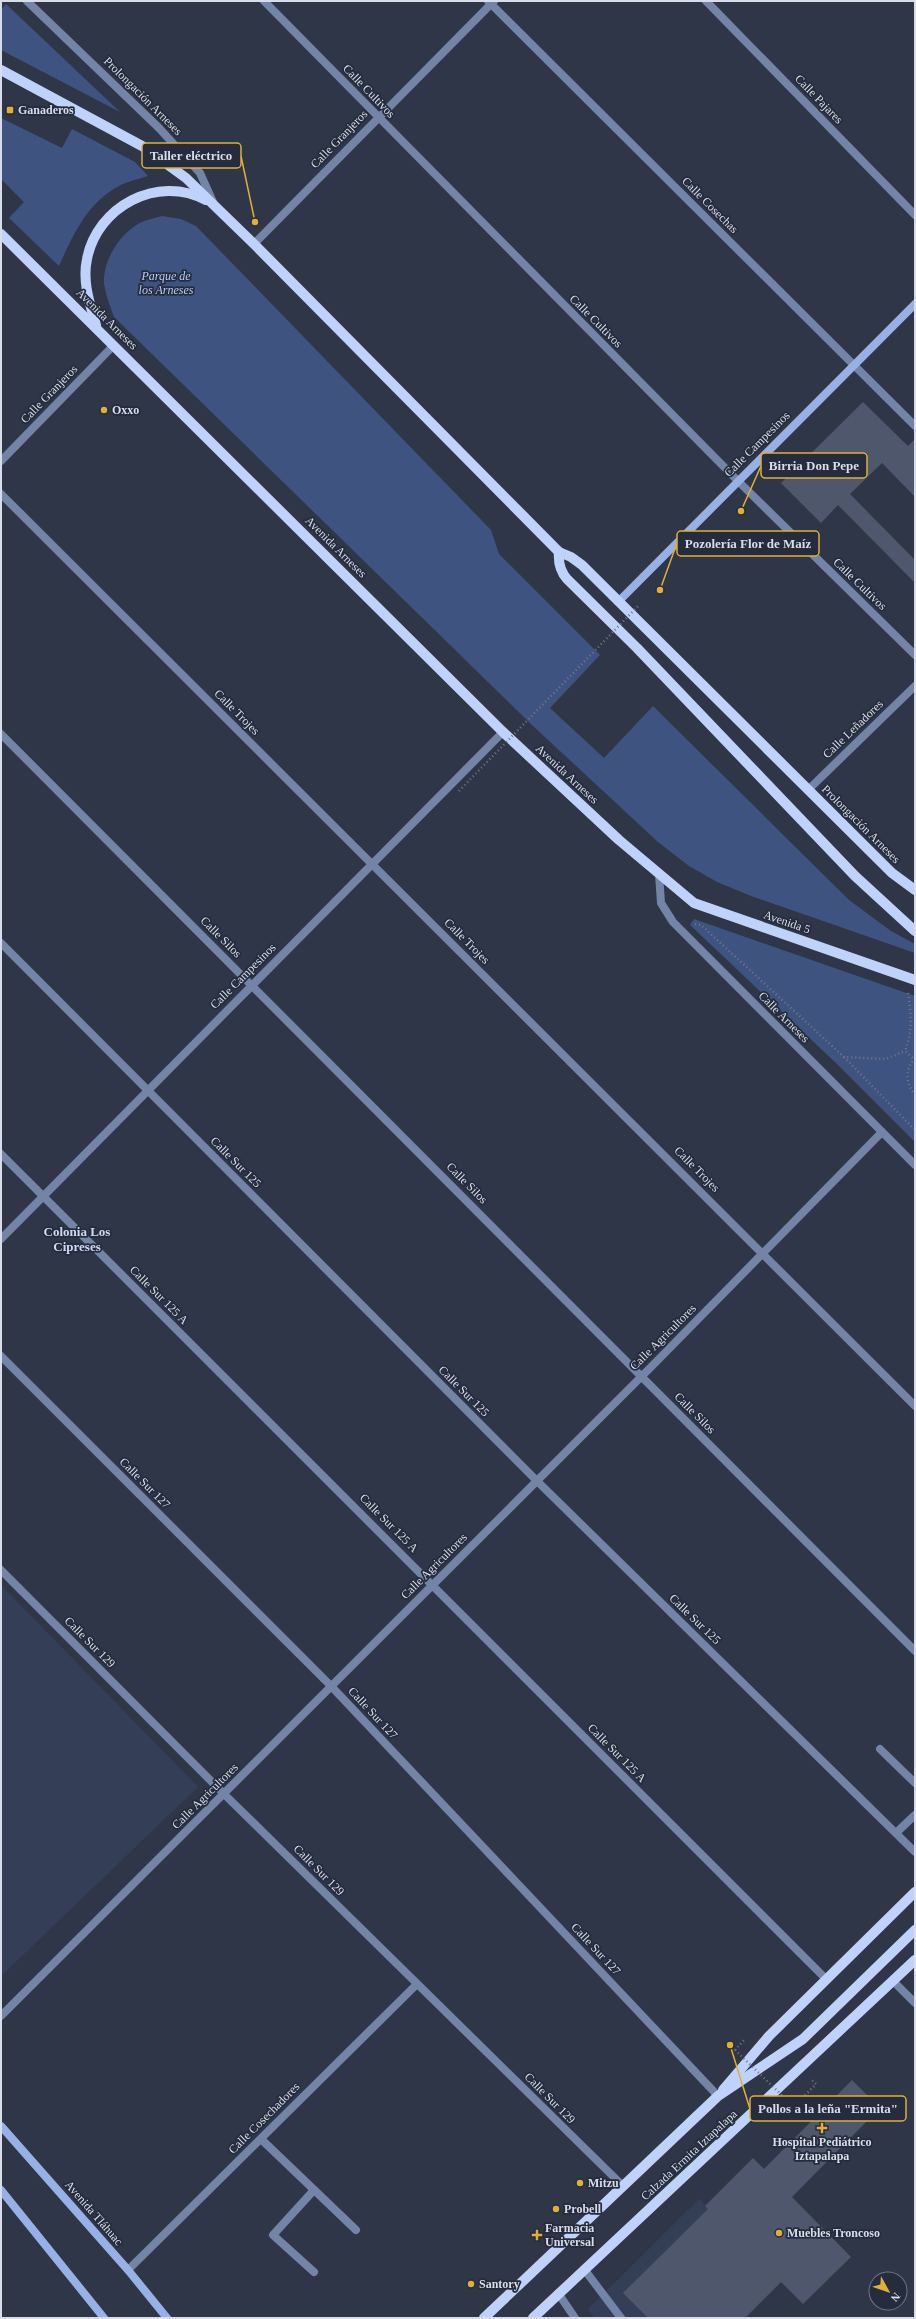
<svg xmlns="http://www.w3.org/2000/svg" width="916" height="2319" font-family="'Times New Roman',serif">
<rect width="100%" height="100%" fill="#2e3648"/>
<g fill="#343f57">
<path d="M1,1585L198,1787L1,1976Z"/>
<path d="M699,2199L781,2282L745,2318H594L588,2309Z"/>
</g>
<g fill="#3f5381">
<path d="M6,4L120,112L1,50V10Z"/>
<path d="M1,118L62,148L72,129L135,162L148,176C139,179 128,181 119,186C87,203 73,235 59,266L9,218L24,202L1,179Z"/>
<path d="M162,216L181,219L196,226L491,530L499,554L600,655L550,708L604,758L653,706L849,900L891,931L915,944V953L751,896L717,882L689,866L658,842L533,726L114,317C110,306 106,296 104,284C102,260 122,230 144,221C150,219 156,218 162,216Z"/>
<path d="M694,919L915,996V1142L838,1065L690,925Z"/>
</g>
<g fill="#4e576b">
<path d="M863,402L908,446L915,439V497L882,463L850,494L915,560V583L838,505L821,523L781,483Z"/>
<path d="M852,2080L880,2108L792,2197L851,2257L803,2304L781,2282L745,2318H648L623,2293L708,2209L705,2206L753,2158L764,2169Z"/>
</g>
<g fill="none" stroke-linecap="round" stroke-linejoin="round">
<g stroke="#707786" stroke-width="2.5" stroke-dasharray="1 3" stroke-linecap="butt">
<path d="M695,924L701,925L844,1057L886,1059L905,1051"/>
<path d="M908,993C911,1013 913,1031 905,1051L914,1059"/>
<path d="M844,1057L915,1130"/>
<path d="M915,1058C905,1070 905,1083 915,1094"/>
<path d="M735,2050L744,2040"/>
<path d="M794,2107L816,2084L811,2079"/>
</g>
<g stroke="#7484a6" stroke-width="8">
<path d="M880,1749L915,1783"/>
<path d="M896,1833L915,1815"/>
<path d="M893,1981L915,2003"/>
<path d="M261,2139L356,2230"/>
<path d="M584,2269L621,2318"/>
<path d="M314,2272L273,2235L314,2190"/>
</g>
<g stroke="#7484a6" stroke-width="8">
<path d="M27,1L159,128L200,173L213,202"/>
<path d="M264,1L738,481L915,655"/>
<path d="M488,1L915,426"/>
<path d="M706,1L915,215"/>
<path d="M254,244L494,1"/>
<path d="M1,461L114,345"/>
<path d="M1,494L915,1406"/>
<path d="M1,734L915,1651"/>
<path d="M808,790L915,686"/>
<path d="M659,874L661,903L673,922L915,1165"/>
<path d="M1,943L536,1480L915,1852"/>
<path d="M1,1154L826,1979"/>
<path d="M1,1239L503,732"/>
<path d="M1,1356L331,1686L718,2096"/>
<path d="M1,1570L224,1794L623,2186"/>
<path d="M1,2016L654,1364L882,1132"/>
<path d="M128,2270L417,1984"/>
<path d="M558,2293L575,2318"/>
</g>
<g stroke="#97b0e6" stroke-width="8">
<path d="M618,602L915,304"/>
<path d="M1,2126L128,2270L167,2318"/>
<path d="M1,2190L104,2318"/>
</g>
<g stroke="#bfd2fc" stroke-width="10">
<path d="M1,70L142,146L186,178L254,244L559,552L571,557L582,565L892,873L915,890"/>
<path d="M1,234L503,732L619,840L694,903L915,980"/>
<path d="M96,325C90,304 82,282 87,259C97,207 157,174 206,200"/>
<path d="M559,552C558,563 560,571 567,579L637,648L855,876L915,931"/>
<path d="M723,2090L769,2036L915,1892"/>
<path d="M484,2318L718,2096L803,2039L915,1930"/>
<path d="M533,2318L915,1960"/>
</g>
<g stroke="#707786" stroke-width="2.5" stroke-dasharray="1 3" stroke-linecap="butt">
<path d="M459,791L639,605"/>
<path d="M735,2050L794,2107"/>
</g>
</g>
<g fill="#e1af34" stroke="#242c3d" stroke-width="1.5">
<rect x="6" y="106" width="8" height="8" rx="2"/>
<circle cx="104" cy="410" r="4"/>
<path d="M820 2122h4v4h4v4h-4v4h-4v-4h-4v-4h4z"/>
<circle cx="580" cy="2183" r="4"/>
<circle cx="556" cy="2209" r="4"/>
<circle cx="779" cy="2233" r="4"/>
<path d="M535 2229h4v4h4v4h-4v4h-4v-4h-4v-4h4z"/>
<circle cx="471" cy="2284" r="4"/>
</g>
<g text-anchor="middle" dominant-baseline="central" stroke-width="3.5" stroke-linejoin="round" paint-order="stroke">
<g font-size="12" fill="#d8dde9" stroke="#242c3d">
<text transform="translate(369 91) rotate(46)">Calle Cultivos</text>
<text transform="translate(143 96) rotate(45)">Prolongación Arneses</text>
<text transform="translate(819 99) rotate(46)">Calle Pajares</text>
<text transform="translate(339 139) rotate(-46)">Calle Granjeros</text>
<text transform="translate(710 205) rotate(45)">Calle Cosechas</text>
<text transform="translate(107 319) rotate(45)">Avenida Arneses</text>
<text transform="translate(596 321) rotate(45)">Calle Cultivos</text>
<text transform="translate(49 394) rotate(-46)">Calle Granjeros</text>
<text transform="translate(757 444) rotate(-45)">Calle Campesinos</text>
<text transform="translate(336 547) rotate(45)">Avenida Arneses</text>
<text transform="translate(860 584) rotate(44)">Calle Cultivos</text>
<text transform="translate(237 712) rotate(45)">Calle Trojes</text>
<text transform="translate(853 729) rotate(-44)">Calle Leñadores</text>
<text transform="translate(567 774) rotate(43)">Avenida Arneses</text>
<text transform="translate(861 824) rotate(45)">Prolongación Arneses</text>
<text transform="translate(787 922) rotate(19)">Avenida 5</text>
<text transform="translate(221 937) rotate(45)">Calle Silos</text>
<text transform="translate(467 941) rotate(45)">Calle Trojes</text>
<text transform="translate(243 976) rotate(-45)">Calle Campesinos</text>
<text transform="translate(784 1017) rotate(45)">Calle Arneses</text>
<text transform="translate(236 1162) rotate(45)">Calle Sur 125</text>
<text transform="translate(697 1169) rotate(45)">Calle Trojes</text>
<text transform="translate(467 1183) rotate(45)">Calle Silos</text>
<text transform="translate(159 1295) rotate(45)">Calle Sur 125 A</text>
<text transform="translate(663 1337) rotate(-45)">Calle Agricultores</text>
<text transform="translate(464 1391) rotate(45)">Calle Sur 125</text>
<text transform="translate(695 1413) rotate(45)">Calle Silos</text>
<text transform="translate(145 1483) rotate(45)">Calle Sur 127</text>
<text transform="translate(389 1523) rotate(45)">Calle Sur 125 A</text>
<text transform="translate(434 1566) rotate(-45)">Calle Agricultores</text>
<text transform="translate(695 1619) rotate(44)">Calle Sur 125</text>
<text transform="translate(90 1642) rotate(45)">Calle Sur 129</text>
<text transform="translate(373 1713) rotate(47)">Calle Sur 127</text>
<text transform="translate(617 1753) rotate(45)">Calle Sur 125 A</text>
<text transform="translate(205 1796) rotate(-45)">Calle Agricultores</text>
<text transform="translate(319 1870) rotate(45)">Calle Sur 129</text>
<text transform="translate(596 1949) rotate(47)">Calle Sur 127</text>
<text transform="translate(550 2098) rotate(45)">Calle Sur 129</text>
<text transform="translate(264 2118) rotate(-45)">Calle Cosechadores</text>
<text transform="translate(689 2155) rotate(-43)">Calzada Ermita Iztapalapa</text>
<text transform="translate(94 2213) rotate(49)">Avenida Tláhuac</text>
</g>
<g font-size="12" font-weight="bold" fill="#d8dde9" stroke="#242c3d" text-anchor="start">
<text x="18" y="110">Ganaderos</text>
<text x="112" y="410">Oxxo</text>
<text x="822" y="2142" text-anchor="middle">Hospital Pediátrico<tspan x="822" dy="14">Iztapalapa</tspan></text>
<text x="588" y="2183">Mitzu</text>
<text x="564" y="2209">Probell</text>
<text x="545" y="2228">Farmacia<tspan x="545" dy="14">Universal</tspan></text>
<text x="787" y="2233">Muebles Troncoso</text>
<text x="479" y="2284">Santory</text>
</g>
<g font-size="12" font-style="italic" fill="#b9ccf5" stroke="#242c3d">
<text x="166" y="276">Parque de<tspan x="166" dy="14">los Arneses</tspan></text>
</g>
<g font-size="13" font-weight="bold" fill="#cfdaf2" stroke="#242c3d">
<text x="77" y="1231">Colonia Los<tspan x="77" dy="15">Cipreses</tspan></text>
</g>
</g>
<path fill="none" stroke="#e1af34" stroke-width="1.5" d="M255 222L241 156M741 511L761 466M660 590L677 543M730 2045L750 2109"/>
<g fill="#e1af34" stroke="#242c3d" stroke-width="1.5">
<circle cx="255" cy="222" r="4"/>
<circle cx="741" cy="511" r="4"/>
<circle cx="660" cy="590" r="4"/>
<circle cx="730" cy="2045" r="4"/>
</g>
<g fill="#242c3d" stroke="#e1af34" stroke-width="1.5">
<rect x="142" y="143" width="99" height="25" rx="4"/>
<rect x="761" y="453" width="106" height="25" rx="4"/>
<rect x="677" y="531" width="142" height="25" rx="4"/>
<rect x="750" y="2096" width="156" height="25" rx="4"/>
</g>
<g font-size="13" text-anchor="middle" font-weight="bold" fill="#d8dde9">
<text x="191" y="160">Taller eléctrico</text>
<text x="814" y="470">Birria Don Pepe</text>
<text x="748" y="548">Pozolería Flor de Maíz</text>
<text x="828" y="2113">Pollos a la leña "Ermita"</text>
</g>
<rect width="916" height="2319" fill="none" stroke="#d8dde9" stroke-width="4"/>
<g transform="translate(888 2291) rotate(130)"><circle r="19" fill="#242c3d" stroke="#6c7382"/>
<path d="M0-3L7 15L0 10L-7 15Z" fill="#e1af34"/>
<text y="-6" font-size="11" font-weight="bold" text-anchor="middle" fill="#d8dde9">N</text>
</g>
</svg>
